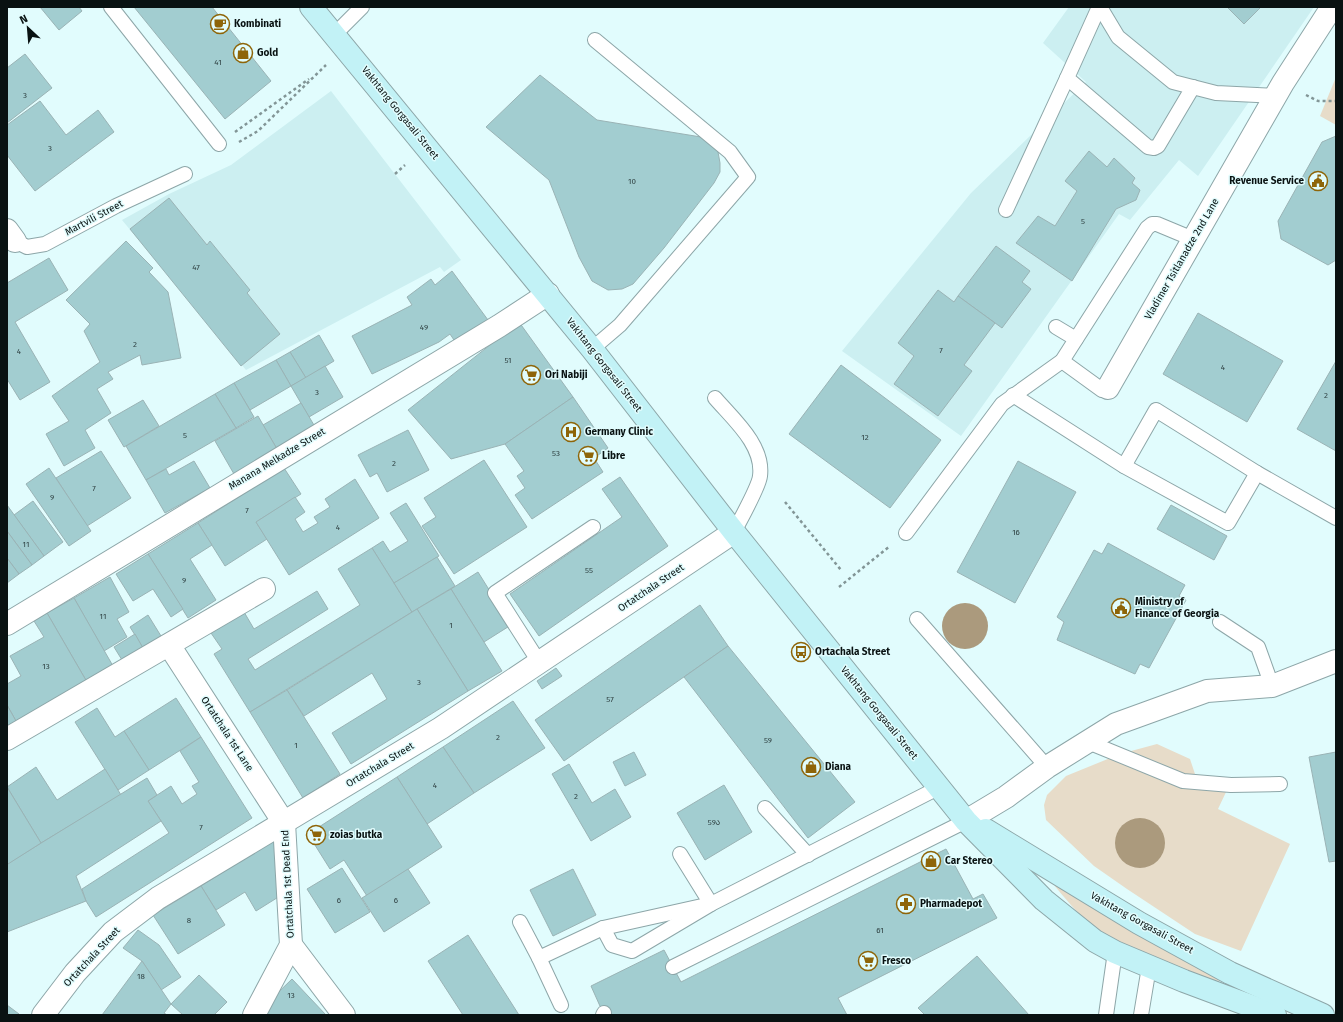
<svg xmlns="http://www.w3.org/2000/svg" width="1343" height="1022" font-family="'Fira Sans','Noto Sans Georgian',sans-serif">
<rect width="100%" height="100%" fill="#e1fcfd"/>
<g fill="#cceff1">
<path d="M1069,7H1314L1198,176L1179,160L1130,220L1119,214L961,436L842,351L971,193L1086,82L1043,43Z"/>
<path d="M331,91L461,260L444,272L440,267L246,370L122,220L169,194L231,165Z"/>
</g>
<g fill="#e7dcc9">
<path d="M1336,77V125L1320,116Z"/>
<path d="M1157,744L1190,759L1195,774L1227,790L1218,809L1290,844L1241,951L1195,934L1127,889L1094,866L1046,820L1044,805L1047,795L1066,776L1120,754Z"/>
<path d="M1054,885L1079,897L1238,983C1225,981 1211,981 1199,977C1173,970 1108,940 1089,923C1076,912 1065,898 1054,885Z"/>
</g>
<g fill="#ab9a7d">
<circle cx="965" cy="626" r="23"/>
<circle cx="1140" cy="843" r="25"/>
</g>
<g fill="#a2cdd0" stroke="#9ab3b5">
<path d="M40,7H79L82,11L59,30Z"/>
<path d="M134,7H212L271,81L225,119Z"/>
<path d="M1227,7H1261L1244,24Z"/>
<path d="M25,54L52,88L7,123V68Z"/>
<path d="M540,75L597,120L701,137L711,143L718,152L720,163V172L714,183L664,248L633,284L622,289L608,290L592,281L579,257L549,180L486,127Z"/>
<path d="M40,101L66,135L98,110L114,132L35,191L7,155V125Z"/>
<path d="M1336,136V260L1328,265L1281,239L1278,221L1322,142Z"/>
<path d="M1089,151L1107,167L1114,158L1135,178L1132,183L1140,190L1136,200L1116,209L1072,281L1016,243L1038,216L1055,226L1077,191L1065,181Z"/>
<path d="M169,198L207,245L210,241L250,290L247,293L280,334L241,366L130,229Z"/>
<path d="M126,241L153,268L149,272L168,292L181,358L142,365L140,355L108,372L113,379L97,389L111,413L85,430L95,448L64,466L46,434L69,421L52,396L100,362L84,331L90,324L66,300Z"/>
<path d="M996,246L1030,271L1022,282L1031,289L1002,328L958,296Z"/>
<path d="M49,258L68,290L15,322L50,382L20,400L7,379V283Z"/>
<path d="M452,271L488,320L456,343L450,334L439,342L372,374L352,336L412,305L407,297L431,279L435,285Z"/>
<path d="M938,290L954,302L958,296L995,323L964,365L972,371L938,416L894,384L914,356L898,343Z"/>
<path d="M1198,313L1283,361L1247,422L1163,374Z"/>
<path d="M519,322L573,397L505,444L451,459L408,410Z"/>
<path d="M319,335L334,361L306,378L290,352Z"/>
<path d="M290,352L306,378L291,386L276,360Z"/>
<path d="M276,360L291,386L250,410L234,383Z"/>
<path d="M1336,361V451L1297,429Z"/>
<path d="M841,365L941,440L890,508L789,434Z"/>
<path d="M325,366L343,397L309,417L291,386Z"/>
<path d="M234,383L254,417L236,428L215,394Z"/>
<path d="M215,394L236,428L146,480L126,446Z"/>
<path d="M573,397L608,448L594,458L603,472L532,519L515,495L525,488L517,476L524,471L505,444Z"/>
<path d="M143,400L159,426L124,447L108,420Z"/>
<path d="M301,403L318,432L280,454L263,425Z"/>
<path d="M258,416L277,449L234,474L215,441Z"/>
<path d="M408,430L429,470L387,492L377,473L370,477L358,455Z"/>
<path d="M101,451L131,498L87,526L56,478Z"/>
<path d="M484,460L527,527L454,574L422,526L436,517L424,498Z"/>
<path d="M194,461L210,488L165,513L146,480L166,469L169,475Z"/>
<path d="M1018,461L1076,492L1015,603L957,572Z"/>
<path d="M49,468L91,531L69,546L26,484Z"/>
<path d="M284,468L301,494L256,522L267,539L225,566L198,523Z"/>
<path d="M620,477L668,546L539,636L510,594L622,517L602,489Z"/>
<path d="M355,479L379,518L289,575L256,522L295,497L305,512L295,519L303,532L318,523L314,517L330,507L325,499Z"/>
<path d="M33,501L63,542L44,556L14,515Z"/>
<path d="M406,503L439,556L394,583L372,548L383,541L390,552L408,541L390,513Z"/>
<path d="M7,505L44,556L32,565L7,531Z"/>
<path d="M1171,505L1227,536L1214,560L1157,529Z"/>
<path d="M198,523L212,545L190,559L216,600L188,618L148,554Z"/>
<path d="M7,531L32,565L19,574L7,558Z"/>
<path d="M1108,543L1185,585L1179,596L1186,600L1149,668L1140,664L1135,674L1057,640L1064,622L1057,617L1094,550L1102,554Z"/>
<path d="M372,548L412,612L250,712L214,654L222,649L211,633L244,612L254,629L317,591L328,609L248,659L255,670L360,605L338,569Z"/>
<path d="M148,554L183,609L171,617L153,589L133,601L116,574Z"/>
<path d="M437,557L455,586L412,612L394,583Z"/>
<path d="M7,558L19,574L7,583Z"/>
<path d="M478,572L511,625L484,642L451,589Z"/>
<path d="M110,577L129,612L117,619L127,637L104,651L74,598Z"/>
<path d="M451,589L502,671L468,691L417,609Z"/>
<path d="M74,598L113,666L87,682L47,613Z"/>
<path d="M700,605L728,646L564,761L535,720Z"/>
<path d="M417,609L468,691L351,764L332,733L387,699L372,673L304,716L287,690Z"/>
<path d="M47,613L87,682L16,721L7,705V684L21,676L10,656L44,637L34,621Z"/>
<path d="M148,615L161,636L143,648L130,627Z"/>
<path d="M135,634L143,648L122,660L114,647Z"/>
<path d="M728,646L855,802L808,838L684,677Z"/>
<path d="M556,668L562,676L542,689L537,681Z"/>
<path d="M287,690L340,774L303,798L250,712Z"/>
<path d="M176,698L201,737L149,770L124,731Z"/>
<path d="M513,701L545,748L474,793L443,747Z"/>
<path d="M7,705L16,721L7,727Z"/>
<path d="M97,708L115,737L124,731L149,770L118,790L75,722Z"/>
<path d="M201,737L252,818L96,917L86,901L82,889L169,833L148,801L171,786L182,804L197,794L192,786L199,782L180,751Z"/>
<path d="M443,747L474,793L427,824L397,777Z"/>
<path d="M634,752L646,775L625,786L613,762Z"/>
<path d="M1336,752V861L1329,862L1309,757Z"/>
<path d="M569,764L592,803L615,789L631,817L591,841L552,774Z"/>
<path d="M36,767L57,800L105,769L121,795L41,843L7,787Z"/>
<path d="M397,777L442,847L367,896L344,860L330,869L308,834Z"/>
<path d="M147,778L157,795L148,801L161,821L76,876L86,901L7,932V864Z"/>
<path d="M724,785L752,832L705,860L677,813Z"/>
<path d="M7,787L41,843L8,864L7,862Z"/>
<path d="M282,835L288,891L256,911L245,892L216,910L201,886Z"/>
<path d="M946,849L973,899L983,894L997,918L838,998L847,1015H604L591,986L664,950L681,982Z"/>
<path d="M342,868L370,912L335,933L307,889Z"/>
<path d="M408,869L430,903L384,932L362,898Z"/>
<path d="M573,869L596,915L553,936L530,890Z"/>
<path d="M201,886L225,925L178,954L153,915Z"/>
<path d="M138,930L159,945L181,977L161,990L142,961L123,948Z"/>
<path d="M468,935L519,1015H463L428,961Z"/>
<path d="M977,956L1029,1015H923L924,1014L918,1008Z"/>
<path d="M142,961L171,1004L164,1013L167,1015H102Z"/>
<path d="M199,975L227,1002L214,1015H183L171,1004Z"/>
<path d="M292,979L326,1015H264L259,1011Z"/>
<path d="M7,1005L19,1014L18,1015H7Z"/>
</g>
<g fill="none" stroke-linecap="round" stroke-linejoin="round">
<g stroke="#8da6a8" stroke-width="16">
<g id="lane">
<path d="M111,7L219,144"/>
<path d="M1099,7L1067,78L1148,147L1154,148L1158,146L1193,87"/>
<path d="M1100,7L1118,37L1173,82L1216,93L1276,96"/>
<path d="M335,34L362,7"/>
<path d="M1006,210L1067,78"/>
<path d="M15,241L27,247L45,244L116,206L185,174"/>
<path d="M1056,327L1076,339"/>
<path d="M592,349L620,325L748,177L730,152L595,40"/>
<path d="M1062,361L1102,390L1108,388"/>
<path d="M1013,395L1124,466L1228,523L1257,473"/>
<path d="M715,398C733,419 764,445 760,476C759,487 740,520 734,532"/>
<path d="M1124,466L1156,410L1257,473L1336,518"/>
<path d="M906,533L1002,404L1062,361L1147,228L1152,224H1157L1193,239"/>
<path d="M917,619L1047,767"/>
<path d="M1220,622L1258,647L1272,686"/>
<path d="M539,662L495,593L593,527"/>
<path d="M1088,742L1183,781L1231,785L1280,784"/>
<path d="M765,808L808,855"/>
<path d="M520,922L539,958L603,928L711,904L938,788"/>
<path d="M603,928L612,945L632,951L711,904L680,854"/>
<path d="M539,958L561,1005"/>
<path d="M673,967L966,821"/>
<path d="M603,1015L604,1013"/>
<path d="M1106,1015L1115,952"/>
<path d="M1141,1015L1149,967"/>
</g>
</g>
<g stroke="#8da6a8" stroke-width="24">
<g id="street">
<path d="M7,230L15,241"/>
<path d="M1108,388L1283,83L1332,7"/>
<path d="M7,624L499,326L548,294"/>
<path d="M169,645L284,823L291,945L254,1015"/>
<path d="M7,739L264,589"/>
<path d="M966,821L1006,797L1047,767L1116,724L1207,691L1272,686L1336,661"/>
<path d="M291,945L344,1015"/>
<path d="M43,1015L75,973L113,932L158,898L441,728L734,532"/>
</g>
</g>
<g stroke="#8da6a8" stroke-width="24">
<g id="secondary">
<path d="M311,7L592,349L734,532L966,821L1044,900L1095,941L1115,952L1184,981L1275,1015"/>
<path d="M986,830L1139,923L1230,973L1323,1015"/>
</g>
</g>
<g stroke="#829596" stroke-width="2.5" stroke-dasharray="3 3" stroke-linecap="butt">
<path d="M1306,95L1318,101H1336"/>
<path d="M235,132L309,79"/>
<path d="M239,142L258,131L326,65"/>
<path d="M395,174L405,165"/>
<path d="M785,502L841,570"/>
<path d="M839,587L890,546"/>
</g>
<use href="#lane" stroke="#fff" stroke-width="14"/>
<use href="#street" stroke="#fff" stroke-width="22"/>
<use href="#secondary" stroke="#c2f2f6" stroke-width="22"/>
</g>
<defs>
<g id="cafe-ring" transform="scale(1)"><circle r="9.5" fill="#e1fcfd" stroke="#8e6509" stroke-width="1.5"/><path d="M-5.5-4.5H6V0H3Q3 3.5 0 3.5H-2.5Q-5.5 3.5-5.5 0ZM3-3.2v2h1.7v-2ZM-6 4.5H4V6H-6Z" fill="#8e6509"/></g>
<g id="shop-ring" transform="scale(1)"><circle r="9.5" fill="#e1fcfd" stroke="#8e6509" stroke-width="1.5"/><path d="M-5-2.5h2.3a2.7 3.5 0 0 1 5.4 0H5L5.5 6h-11ZM-1.5-2.5h3a1.5 2.3 0 0 0-3 0Z" fill="#8e6509"/></g>
<g id="civic-ring" transform="scale(1)"><circle r="9.5" fill="#e1fcfd" stroke="#8e6509" stroke-width="1.5"/><path d="M-.6-6.5H3V-4.5H.6V-3L4-1V1h2V6H-6V1h2V-1L-.6-3ZM-1.2 2.5V6h2.4V2.5Z" fill="#8e6509"/></g>
<g id="supermarket-ring" transform="scale(1)"><circle r="9.5" fill="#e1fcfd" stroke="#8e6509" stroke-width="1.5"/><path d="M-6-5.5h2.5l.6 2H6L4.5 2H-2.5L-4.4-4H-6ZM-1.5 3.2a1.3 1.3 0 1 0 .1 0ZM3 3.2a1.3 1.3 0 1 0 .1 0Z" fill="#8e6509"/></g>
<g id="hospital-ring" transform="scale(1)"><circle r="9.5" fill="#e1fcfd" stroke="#8e6509" stroke-width="1.5"/><path d="M-5-5h3v3.5h4V-5h3V5h-3V1.5h-4V5h-3Z" fill="#8e6509"/></g>
<g id="bus-ring" transform="scale(1)"><circle r="9.5" fill="#e1fcfd" stroke="#8e6509" stroke-width="1.5"/><path d="M-5-6H5V4H4V6H2V4H-2V6H-4V4H-5ZM-3.5-4V0h7V-4ZM-3.5 1.2v1.5H-2V1.2ZM2 1.2v1.5H3.5V1.2Z" fill="#8e6509"/></g>
<g id="pharmacy-ring" transform="scale(1)"><circle r="9.5" fill="#e1fcfd" stroke="#8e6509" stroke-width="1.5"/><path d="M-2-6h4v4h4v4h-4v4h-4v-4h-4v-4h4Z" fill="#8e6509"/></g>
</defs>
<g fill-rule="evenodd">
<use href="#cafe-ring" x="220" y="24"/>
<use href="#shop-ring" x="243" y="53"/>
<use href="#civic-ring" x="1318" y="181"/>
<use href="#supermarket-ring" x="531" y="375"/>
<use href="#hospital-ring" x="571" y="432"/>
<use href="#supermarket-ring" x="588" y="456"/>
<use href="#civic-ring" x="1121" y="608"/>
<use href="#bus-ring" x="801" y="652"/>
<use href="#shop-ring" x="811" y="767"/>
<use href="#supermarket-ring" x="316" y="835"/>
<use href="#shop-ring" x="931" y="861"/>
<use href="#pharmacy-ring" x="906" y="904"/>
<use href="#supermarket-ring" x="868" y="961"/>
</g>
<g text-anchor="middle" dominant-baseline="central" stroke-width="3" stroke-linejoin="round" paint-order="stroke">
<g font-size="8" fill="#2f4142">
<text x="218" y="62">41</text>
<text x="25" y="95">3</text>
<text x="50" y="148">3</text>
<text x="632" y="181">10</text>
<text x="1083" y="221">5</text>
<text x="196" y="267">47</text>
<text x="424" y="327">49</text>
<text x="135" y="344">2</text>
<text x="941" y="350">7</text>
<text x="19" y="351">4</text>
<text x="508" y="360">51</text>
<text x="1223" y="367">4</text>
<text x="317" y="392">3</text>
<text x="1326" y="395">2</text>
<text x="185" y="435">5</text>
<text x="865" y="437">12</text>
<text x="556" y="453">53</text>
<text x="394" y="463">2</text>
<text x="94" y="488">7</text>
<text x="52" y="497">9</text>
<text x="247" y="510">7</text>
<text x="338" y="527">4</text>
<text x="1016" y="532">16</text>
<text x="26" y="544">11</text>
<text x="589" y="570">55</text>
<text x="184" y="580">9</text>
<text x="103" y="616">11</text>
<text x="451" y="625">1</text>
<text x="46" y="666">13</text>
<text x="419" y="682">3</text>
<text x="610" y="699">57</text>
<text x="498" y="737">2</text>
<text x="768" y="740">59</text>
<text x="296" y="745">1</text>
<text x="435" y="785">4</text>
<text x="576" y="796">2</text>
<text x="714" y="822">59ა</text>
<text x="201" y="827">7</text>
<text x="339" y="900">6</text>
<text x="396" y="900">6</text>
<text x="189" y="920">8</text>
<text x="880" y="930">61</text>
<text x="141" y="976">18</text>
<text x="291" y="995">13</text>
</g>
<g font-size="10" font-weight="bold" fill="#091212" stroke="#e1fcfd" text-anchor="start">
<text x="234" y="24">Kombinati</text>
<text x="257" y="53">Gold</text>
<text x="1304" y="181" text-anchor="end">Revenue Service</text>
<text x="545" y="375">Ori Nabiji</text>
<text x="585" y="432">Germany Clinic</text>
<text x="602" y="456">Libre</text>
<text x="1135" y="602">Ministry of<tspan x="1135" dy="12">Finance of Georgia</tspan></text>
<text x="815" y="652">Ortachala Street</text>
<text x="825" y="767">Diana</text>
<text x="330" y="835">zoias butka</text>
<text x="945" y="861">Car Stereo</text>
<text x="920" y="904">Pharmadepot</text>
<text x="882" y="961">Fresco</text>
</g>
<g font-size="10" fill="#091212" stroke="#e1fcfd">
<text transform="translate(400 113) rotate(51)">Vakhtang Gorgasali Street</text>
<text transform="translate(94 218) rotate(-28)">Martvili Street</text>
<text transform="translate(1182 259) rotate(-60)">Vladimer Tsitlanadze 2nd Lane</text>
<text transform="translate(604 365) rotate(52)">Vakhtang Gorgasali Street</text>
<text transform="translate(277 459) rotate(-31)">Manana Melkadze Street</text>
<text transform="translate(651 588) rotate(-34)">Ortatchala Street</text>
<text transform="translate(879 713) rotate(51)">Vakhtang Gorgasali Street</text>
<text transform="translate(227 734) rotate(57)">Ortatchala 1st Lane</text>
<text transform="translate(380 765) rotate(-31)">Ortatchala Street</text>
<text transform="translate(288 884) rotate(-93)">Ortatchala 1st Dead End</text>
<text transform="translate(1142 923) rotate(29)">Vakhtang Gorgasali Street</text>
<text transform="translate(92 957) rotate(-47)">Ortatchala Street</text>
</g>
</g>
<rect width="1343" height="1022" fill="none" stroke="#091212" stroke-width="16"/>
<g transform="translate(28 28) rotate(334)" stroke="#e1fcfd" stroke-width="3" paint-order="stroke">
<path d="M0-3L7 15L0 10L-7 15Z" fill="#091212"/>
<text y="-6" font-size="11" font-weight="bold" text-anchor="middle" fill="#091212">N</text>
</g>
</svg>
